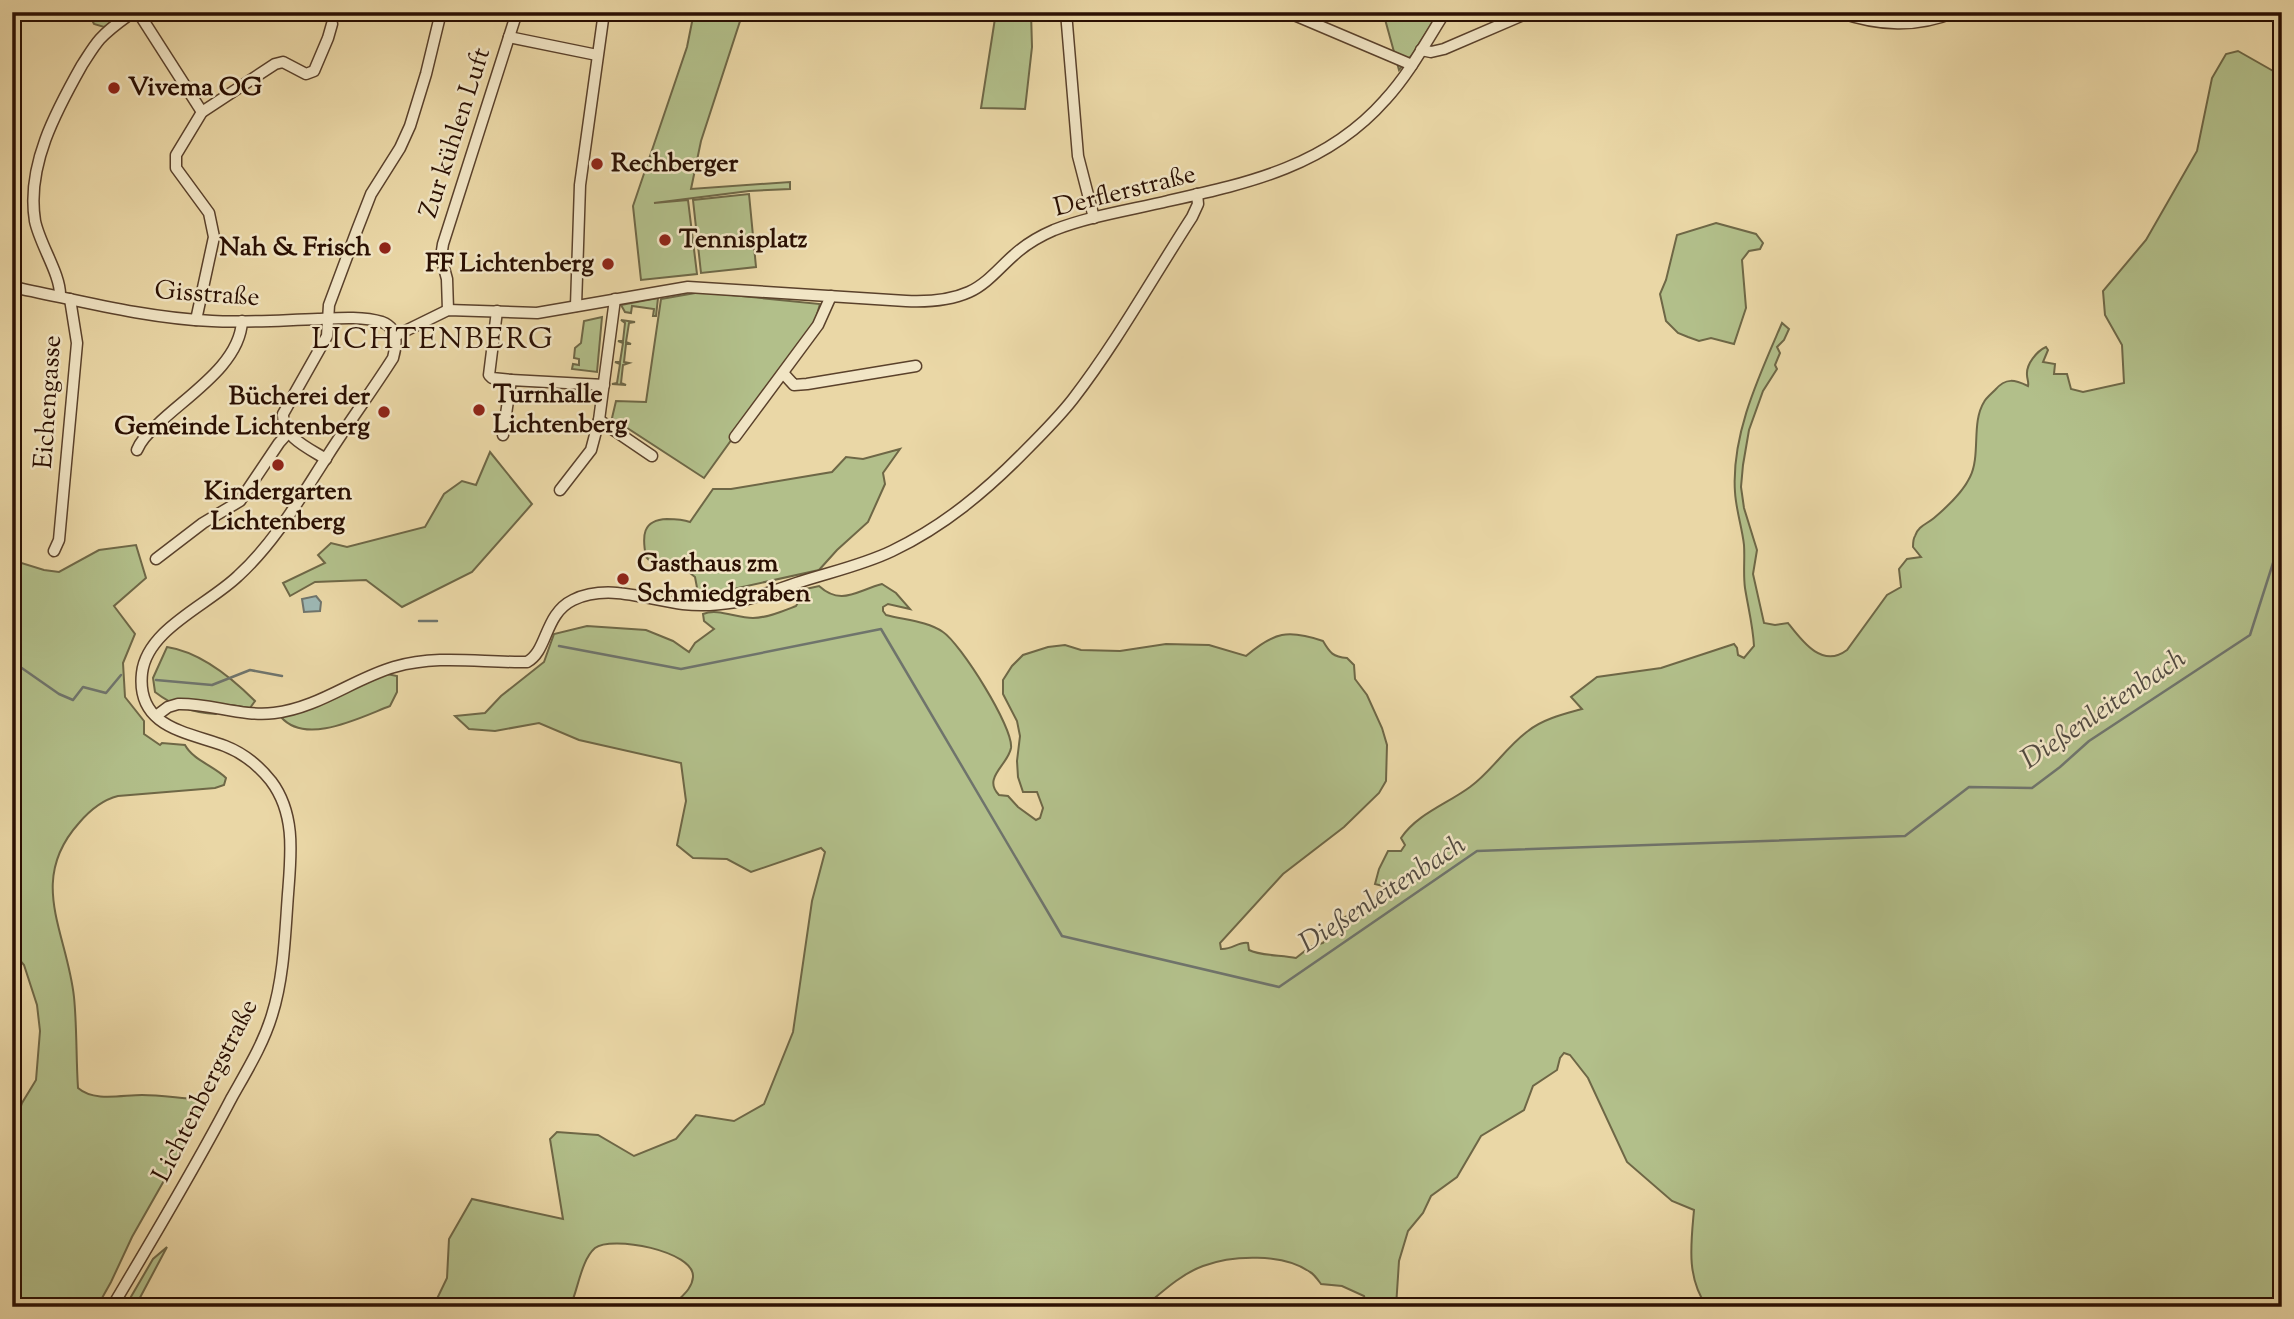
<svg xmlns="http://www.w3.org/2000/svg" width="2294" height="1319" font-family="'Sorts Mill Goudy',serif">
<rect width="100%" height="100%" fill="#ead7a6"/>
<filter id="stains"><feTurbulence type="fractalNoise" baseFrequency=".00286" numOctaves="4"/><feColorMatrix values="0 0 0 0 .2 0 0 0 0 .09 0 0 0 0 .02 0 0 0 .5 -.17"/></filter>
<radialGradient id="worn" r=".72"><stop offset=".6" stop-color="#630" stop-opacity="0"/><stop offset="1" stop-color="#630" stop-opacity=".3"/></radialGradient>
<g fill="#b2bf8a" stroke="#6e6746" stroke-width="2">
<path d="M88,12H126L104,27L94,24Z"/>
<path d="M694,12H743L701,141L691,189L790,182V189L749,191L654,203L688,200L697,274L641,280L633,206L687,47Z"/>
<path d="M996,12H1031L1032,47L1025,109L981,108Z"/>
<path d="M1383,12H1439L1412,55L1399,70Z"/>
<path d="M1880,12H1941L1902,20L1883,18Z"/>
<path d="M2238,51L2282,76V1307H1707C1686,1277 1691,1244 1694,1210L1672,1201L1627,1162L1588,1078L1570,1055L1564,1053L1560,1058L1557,1070L1533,1086L1524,1110L1481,1136L1457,1177L1431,1196L1423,1213L1408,1231L1399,1261L1396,1307H1367L1364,1296L1342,1286L1321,1284C1318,1280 1314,1274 1310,1272C1283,1253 1232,1255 1203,1266C1181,1274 1162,1292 1144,1307H672C680,1297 692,1290 693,1277C695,1251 611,1235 595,1248C581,1260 578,1290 570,1307H433L447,1278L449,1239L472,1199L563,1219L550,1139L557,1132L598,1135L634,1156L676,1139L696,1115L734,1121L764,1104L793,1032L812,901L825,852L821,848L751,872L727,859L693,858L677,845L686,801L681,763L579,740L539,723L495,731L469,729L455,716L485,713L501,696L544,662L554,634L587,626L646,630L673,641L689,652L695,643L714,629L704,621L703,614C718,608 736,618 753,618C767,618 783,611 796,606L806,589L819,586C841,606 856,591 882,584L896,593L910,609L888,604L883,607V611L886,615C904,620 927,621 943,632C960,643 1014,728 1011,748C1008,765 982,778 999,795L1008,796L1018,807L1036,820L1040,818L1043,808L1037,792H1023L1018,777L1017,761L1020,736L1017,721L1003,694V680L1012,666L1023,655L1048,647L1065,645L1081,650L1120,651L1166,644L1209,645L1246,656C1274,632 1288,629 1323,641C1330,653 1333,657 1347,658L1354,665L1355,679L1367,695L1382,728L1387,745L1386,781L1379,793L1344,827L1283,874L1220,943L1221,949C1232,950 1239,941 1248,943L1249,950C1260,956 1283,955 1296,958L1310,947L1323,943L1334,923L1349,915L1360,903L1374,902L1384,893L1383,886L1375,884L1379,869L1388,851H1401L1405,845L1401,838C1417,814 1447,804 1470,787C1492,771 1506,747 1528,731C1543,719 1564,714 1582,709L1571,697L1597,677L1661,668L1734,644L1737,648L1738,655L1744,658L1754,646C1753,626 1748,607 1745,588C1743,574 1745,559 1744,545C1742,527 1736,510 1735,492C1731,434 1760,374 1782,323L1789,329L1784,340L1777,347L1780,353L1775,365L1777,369L1763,391L1749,430L1743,465L1741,487L1744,508L1757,550L1753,574L1764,623L1775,625L1788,623C1802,641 1822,669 1847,650L1887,595L1901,587L1899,569L1907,559L1921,557L1913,547C1913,543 1913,539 1915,536C1918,526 1927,524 1934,518C1947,507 1963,492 1970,477C1981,455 1971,423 1984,402C1986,398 1991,394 1995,390C2006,377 2015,380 2028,386C2029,382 2027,379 2027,375C2026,364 2037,351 2046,347L2048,350L2043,362L2055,364L2054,374H2067L2071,389L2083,392L2124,383L2122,345L2105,315L2103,291L2146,240L2197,151L2212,78L2226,54Z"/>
<path d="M749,194L756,267L701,273L693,200Z"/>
<path d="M1716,223L1756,234L1763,243L1760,249L1749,251L1742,260L1746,308L1734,344L1711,338L1699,341L1688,337L1678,333L1666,321L1660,294L1666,280L1677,235Z"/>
<path d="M701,292L820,304L814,325L704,478L612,418L616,401L646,402L661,299Z"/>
<path d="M658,298L656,316H653L654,309L632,306L631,313L625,312L621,305Z"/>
<path d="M602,317L597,372L572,369L573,364L579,365V359L574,358L575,348L581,343L584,321Z"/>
<path d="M621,320L635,322L629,323L626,342L631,344H626L624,362L629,363L623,365L621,383L626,385L612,384L617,383L620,364L615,362H620L623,343L618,341H623L625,323Z"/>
<path d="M900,449L883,473L885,484L868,522L837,550L819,570L706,595L698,593L695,577L685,569L655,566L646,557C642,536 642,520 667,519C676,519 682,519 690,522L713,489H731L832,472L846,457L863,459Z"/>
<path d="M490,452L532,504L472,572L402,607L366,580L315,582L290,596L283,583L325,563L318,555L331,543L347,547L425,527L444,494L462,481L476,485Z"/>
<path d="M136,545L146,578L114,606L135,634L123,663L125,697L144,721V734L160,745L162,743L185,745C193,760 214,766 226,778L224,785L215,788L118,796C102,800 90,810 79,823C27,881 67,932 74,997C77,1027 76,1058 78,1088C94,1102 122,1095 142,1095C160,1095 179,1098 197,1099L203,1104V1112L132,1237L111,1282L97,1307H12V1133L22,1103L36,1080L40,1031L37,1005L24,965L12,951V560L44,570L59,572L99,550Z"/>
<path d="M167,647C200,652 232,678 255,701L250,708L231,705L216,714C193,713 173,706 155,692L153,678Z"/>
<path d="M387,674L397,676V692L390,706C361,717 306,746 281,717Z"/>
<path d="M167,1247L135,1307H125L153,1259Z"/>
</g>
<path fill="#9db7b3" stroke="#6f746c" stroke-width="2" d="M316,596L321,602L320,611L304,612L302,599Z"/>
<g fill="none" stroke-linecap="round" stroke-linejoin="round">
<g stroke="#6f746c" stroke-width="2.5">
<path d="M419,621H437"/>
<path d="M559,646L681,669L881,629L1062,936L1279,987L1477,851L1905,836L1969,787L2032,788L2060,767L2089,741L2250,635L2282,535"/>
<path d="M12,658L16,664L59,694L73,700L83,687L106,693L121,675"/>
<path d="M156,680L212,685L250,670L282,676"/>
</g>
<g stroke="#5a412b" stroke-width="13">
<g id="minor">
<path d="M138,12L202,112"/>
<path d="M1066,12L1078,156L1094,218"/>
<path d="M1287,12L1412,65"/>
<path d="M1839,12C1879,26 1916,28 1955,12"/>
<path d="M509,37L597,55"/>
<path d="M1421,50L1431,52L1444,49L1530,12"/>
<path d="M12,287C78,300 144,318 212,321C247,323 283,320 318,319C338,318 363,316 382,322C398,328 397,344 393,358C372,391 349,422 328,455C300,498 276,541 238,576C208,605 147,629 142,673C136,728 188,732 225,746C243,753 259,766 271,781C296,814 291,855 288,894C285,934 284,977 272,1015C263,1045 246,1072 231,1099C194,1170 153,1238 112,1307"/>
<path d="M60,296C61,275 40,245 35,221C26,166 56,111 82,65C88,56 93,47 100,39C110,28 122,20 133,12"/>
<path d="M576,306L580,185L604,12"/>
<path d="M448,310L447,279L441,257L443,244L517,12"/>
<path d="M497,311L489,375L492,378L511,380"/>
<path d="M196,320L214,237L209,213L176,168V155L202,112L275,64L283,62L306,74L314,71L328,38L332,24"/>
<path d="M395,336L448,310L537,313L688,287L906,301C928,302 949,301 969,292C987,284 1000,267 1014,255C1026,244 1040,236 1054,230C1090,216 1130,210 1168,201C1249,183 1327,166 1385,100C1409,74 1426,42 1445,12"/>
<path d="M783,373L794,385L807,384L916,366"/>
<path d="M599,420L652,456"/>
<path d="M503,435L511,380L604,385"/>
<path d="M735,437L818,325L831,296"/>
<path d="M137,450C141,440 149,432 157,425C185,397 240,365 242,321"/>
<path d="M326,459C308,448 282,437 283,414L327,336L329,305L357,230L371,194L400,148L410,126L426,74L441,12"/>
<path d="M560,490L591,450L599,420L615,299"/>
<path d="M54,551L59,540L77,343L70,299"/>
<path d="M156,559L203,523L240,501L279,443L288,433"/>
<path d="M156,716L168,707L178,704C210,703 242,717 274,713C318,708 353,679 394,667C440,654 481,663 527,662C548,651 544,614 573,600C608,583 648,600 683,604C700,606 718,605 736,602C760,597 783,587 806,580C835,571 865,564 892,551C944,526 986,491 1026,450C1043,433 1059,417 1073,399C1117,342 1153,277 1192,217L1198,204L1197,194"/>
</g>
</g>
<use href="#minor" stroke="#f1e5c5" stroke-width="10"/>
</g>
<g fill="#8f2418" stroke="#f1e5c5" stroke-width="2.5">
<circle cx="114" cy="88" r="7"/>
<circle cx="597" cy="164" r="7"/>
<circle cx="665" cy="240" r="7"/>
<circle cx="385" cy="248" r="7"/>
<circle cx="608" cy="264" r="7"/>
<circle cx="479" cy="410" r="7"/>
<circle cx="384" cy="412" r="7"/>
<circle cx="278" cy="465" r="7"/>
<circle cx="623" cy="579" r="7"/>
</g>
<g text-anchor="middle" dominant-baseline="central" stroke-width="5" stroke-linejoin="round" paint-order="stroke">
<g font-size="26" font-weight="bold" fill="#2a0f02" stroke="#f1e5c5" text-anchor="start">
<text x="128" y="88">Vivema OG</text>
<text x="611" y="164">Rechberger</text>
<text x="679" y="240">Tennisplatz</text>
<text x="371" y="248" text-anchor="end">Nah &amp; Frisch</text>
<text x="594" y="264" text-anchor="end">FF Lichtenberg</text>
<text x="493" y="395">Turnhalle<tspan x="493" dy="30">Lichtenberg</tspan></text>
<text x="370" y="397" text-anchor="end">Bücherei der<tspan x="370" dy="30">Gemeinde Lichtenberg</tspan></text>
<text x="278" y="492" text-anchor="middle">Kindergarten<tspan x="278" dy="30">Lichtenberg</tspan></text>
<text x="637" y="564">Gasthaus zm<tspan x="637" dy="30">Schmiedgraben</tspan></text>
</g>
<g font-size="26" fill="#2a0f02" stroke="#f1e5c5">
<text transform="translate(456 133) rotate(-72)">Zur kühlen Luft</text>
<text transform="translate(1125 192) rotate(-14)">Derflerstraße</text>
<text transform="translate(207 295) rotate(4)">Gisstraße</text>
<text transform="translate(49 402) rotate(-86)">Eichengasse</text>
<text transform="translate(206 1091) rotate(-63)">Lichtenbergstraße</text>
</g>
<g font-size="28" font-style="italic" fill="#524a40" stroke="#f1e5c5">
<text transform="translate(2104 710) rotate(-34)">Dießenleitenbach</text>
<text transform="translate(1383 895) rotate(-33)">Dießenleitenbach</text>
</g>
<g font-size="30" letter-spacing="2" fill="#2a0f02" stroke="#f1e5c5">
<text x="433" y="340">LICHTENBERG</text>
</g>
</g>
<rect width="2294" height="1319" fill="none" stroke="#ead7a6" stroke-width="42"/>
<rect x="14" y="14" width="2266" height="1291" fill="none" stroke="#2a0f02" stroke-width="3.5"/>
<rect x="21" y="21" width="2252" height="1277" fill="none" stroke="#2a0f02" stroke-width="2"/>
<rect width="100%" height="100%" filter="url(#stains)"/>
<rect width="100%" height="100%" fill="url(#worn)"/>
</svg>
